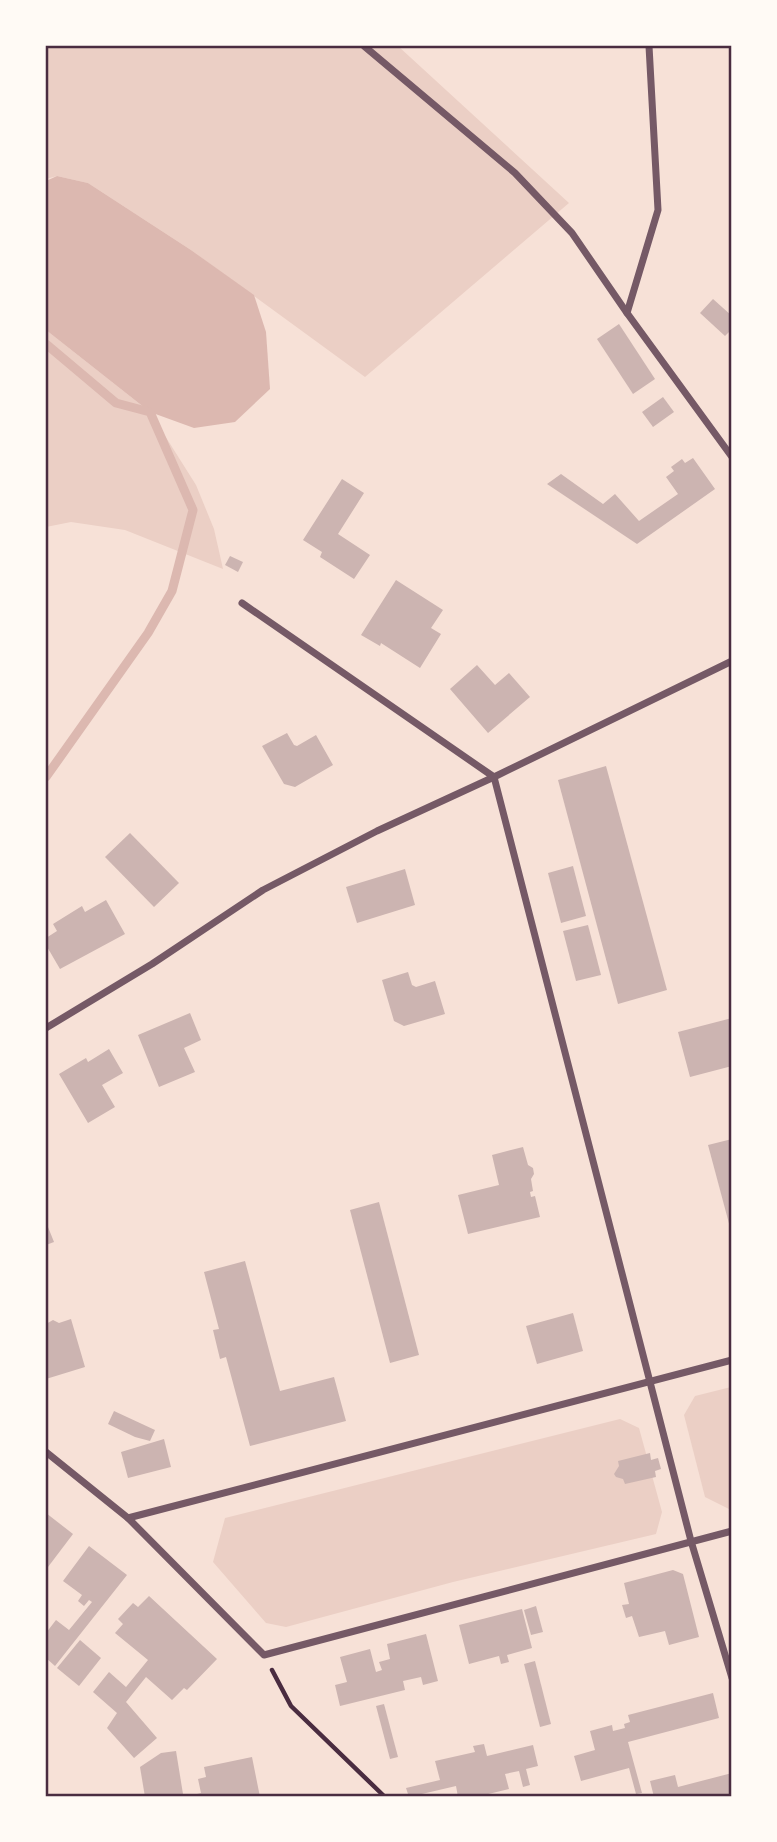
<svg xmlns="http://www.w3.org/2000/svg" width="777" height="1842" font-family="Commissioner,sans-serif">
<rect width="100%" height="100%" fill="#f7e1d7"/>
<g fill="#ebcfc5">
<path d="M46,46H398L569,203L365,377L191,250L88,183L57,176L46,179Z"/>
<path d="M46,330L150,412L196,485L214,529L223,569L125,530L71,522L46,527Z"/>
<path d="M731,1387H732L731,1510L705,1497L684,1415L695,1396Z"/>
<path d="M620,1419L639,1428L662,1512L656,1534L453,1582L286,1627L266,1623L213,1562L225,1518Z"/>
</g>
<path fill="#dcb8b0" d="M57,176L88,183L191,250L254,295L266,332L270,389L235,422L194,428L150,412L46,330V181Z"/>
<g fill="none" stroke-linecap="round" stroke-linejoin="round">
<path stroke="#dcb8b0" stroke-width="9" d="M46,344L116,403L150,412L193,510L172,591L148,633L46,777"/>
</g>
<g fill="#ccb4b1">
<path d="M713,299L732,316V329L725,336L700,313Z"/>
<path d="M619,324L655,379L633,394L597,339Z"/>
<path d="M663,397L674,412L653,427L642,412Z"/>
<path d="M693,458L715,489L637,544L547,484L561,474L603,504L615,494L639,521L678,494L666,477L674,471L671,467L682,459L685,463Z"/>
<path d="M342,479L364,493L338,534L370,555L354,579L320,557L322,552L303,540Z"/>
<path d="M230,556L243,562L238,572L225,565Z"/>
<path d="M396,580L443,610L431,628L441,634L420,668L381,643L380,646L361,635Z"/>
<path d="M477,665L495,685L509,673L530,697L488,733L450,689Z"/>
<path d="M287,733L294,745L297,746L316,735L333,765L295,787L284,784L262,746Z"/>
<path d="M606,766L667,990L618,1004L558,780Z"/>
<path d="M130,833L179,883L154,907L105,857Z"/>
<path d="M573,866L586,916L561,923L548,873Z"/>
<path d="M405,869L415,905L357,923L346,887Z"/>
<path d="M106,900L125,934L60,969L46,945V938L57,931L53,924L82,906L85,912Z"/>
<path d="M588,925L601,975L576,981L563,931Z"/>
<path d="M408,972L412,985L416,987L435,981L445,1014L404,1026L394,1021L382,980Z"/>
<path d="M190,1013L201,1040L184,1048L195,1072L159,1087L138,1035Z"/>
<path d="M732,1018V1066L690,1077L678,1032Z"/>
<path d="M109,1049L123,1073L102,1085L115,1107L88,1123L59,1074L86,1058L88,1062Z"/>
<path d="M732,1139V1231H731L708,1145Z"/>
<path d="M523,1147L528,1165L533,1168L534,1174L531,1179L533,1191L530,1192L531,1197L535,1196L540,1217L468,1234L458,1195L499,1185L492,1155Z"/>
<path d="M379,1202L419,1355L390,1363L350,1210Z"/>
<path d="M46,1222L54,1242L46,1245Z"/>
<path d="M245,1261L280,1391L334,1377L346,1421L250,1446L226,1357L220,1359L213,1330L219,1329L204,1272Z"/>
<path d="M573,1313L583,1351L537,1364L526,1326Z"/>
<path d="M71,1319L85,1367L46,1379V1324L53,1320L59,1323Z"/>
<path d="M114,1411L155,1430L150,1441L135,1437L108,1424Z"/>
<path d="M164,1439L171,1467L128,1478L121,1452Z"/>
<path d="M650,1453L651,1460L658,1458L661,1469L655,1471L656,1477L625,1484L623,1479L616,1477L614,1474L619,1466L618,1461Z"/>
<path d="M46,1513L73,1534L48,1567L46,1565Z"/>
<path d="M89,1546L127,1575L55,1666L46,1658V1633L56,1620L69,1630L92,1602L89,1600L84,1606L78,1601L82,1595L63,1581Z"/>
<path d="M673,1570L683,1574L699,1637L669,1645L665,1631L639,1637L632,1616L626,1618L622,1605L629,1604L624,1583Z"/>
<path d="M149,1596L217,1659L187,1690L184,1688L172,1700L146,1677L126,1702L157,1738L134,1758L107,1728L117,1713L93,1692L109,1672L126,1687L148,1660L115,1633L123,1624L118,1619L133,1603L138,1607Z"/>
<path d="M536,1606L543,1632L531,1635L524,1610Z"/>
<path d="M522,1609L532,1648L507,1655L509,1662L501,1664L499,1656L469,1664L459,1625Z"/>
<path d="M426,1634L438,1681L423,1685L421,1677L403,1681L405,1690L340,1706L335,1685L347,1682L340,1657L370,1649L376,1672L382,1670L379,1662L390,1659L387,1644Z"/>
<path d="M80,1640L101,1658L79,1686L57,1668Z"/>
<path d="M535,1661L551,1724L540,1727L524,1664Z"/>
<path d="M713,1693L719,1718L628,1742L642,1793L636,1794L629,1768L581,1781L574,1756L595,1750L590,1731L612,1725L613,1731L625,1728L624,1724L630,1722L628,1715Z"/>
<path d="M384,1704L398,1757L390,1759L376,1706Z"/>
<path d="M484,1744L487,1756L533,1745L538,1766L526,1769L530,1785L523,1787L519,1771L505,1774L509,1789L476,1797H458L456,1786L409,1797L406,1788L440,1780L435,1761L475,1752L473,1746Z"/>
<path d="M176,1751L183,1794L145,1797L140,1767L161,1753Z"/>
<path d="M252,1757L260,1797H198L197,1794L201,1793L198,1779L206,1777L204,1767Z"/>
<path d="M732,1773V1797H654L650,1781L675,1775L678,1787Z"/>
</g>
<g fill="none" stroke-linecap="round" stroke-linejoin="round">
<path stroke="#4a2c40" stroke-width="4.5" d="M272,1670L291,1706L385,1797"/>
<g stroke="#755966" stroke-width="7">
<path d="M364,46L515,173L572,233L627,313"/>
<path d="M649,46L658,210L627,313L732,457"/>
<path d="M732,661L494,777L691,1541L732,1678"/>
<path d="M46,1028L152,964L263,890L377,831L494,777L242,603"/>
<path d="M732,1360L128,1518L264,1655L732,1531"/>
<path d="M46,1452L128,1518"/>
</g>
</g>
<rect width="777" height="1842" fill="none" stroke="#fffaf5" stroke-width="94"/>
<rect x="47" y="47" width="683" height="1748" fill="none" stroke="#4a2c40" stroke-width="2.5"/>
</svg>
